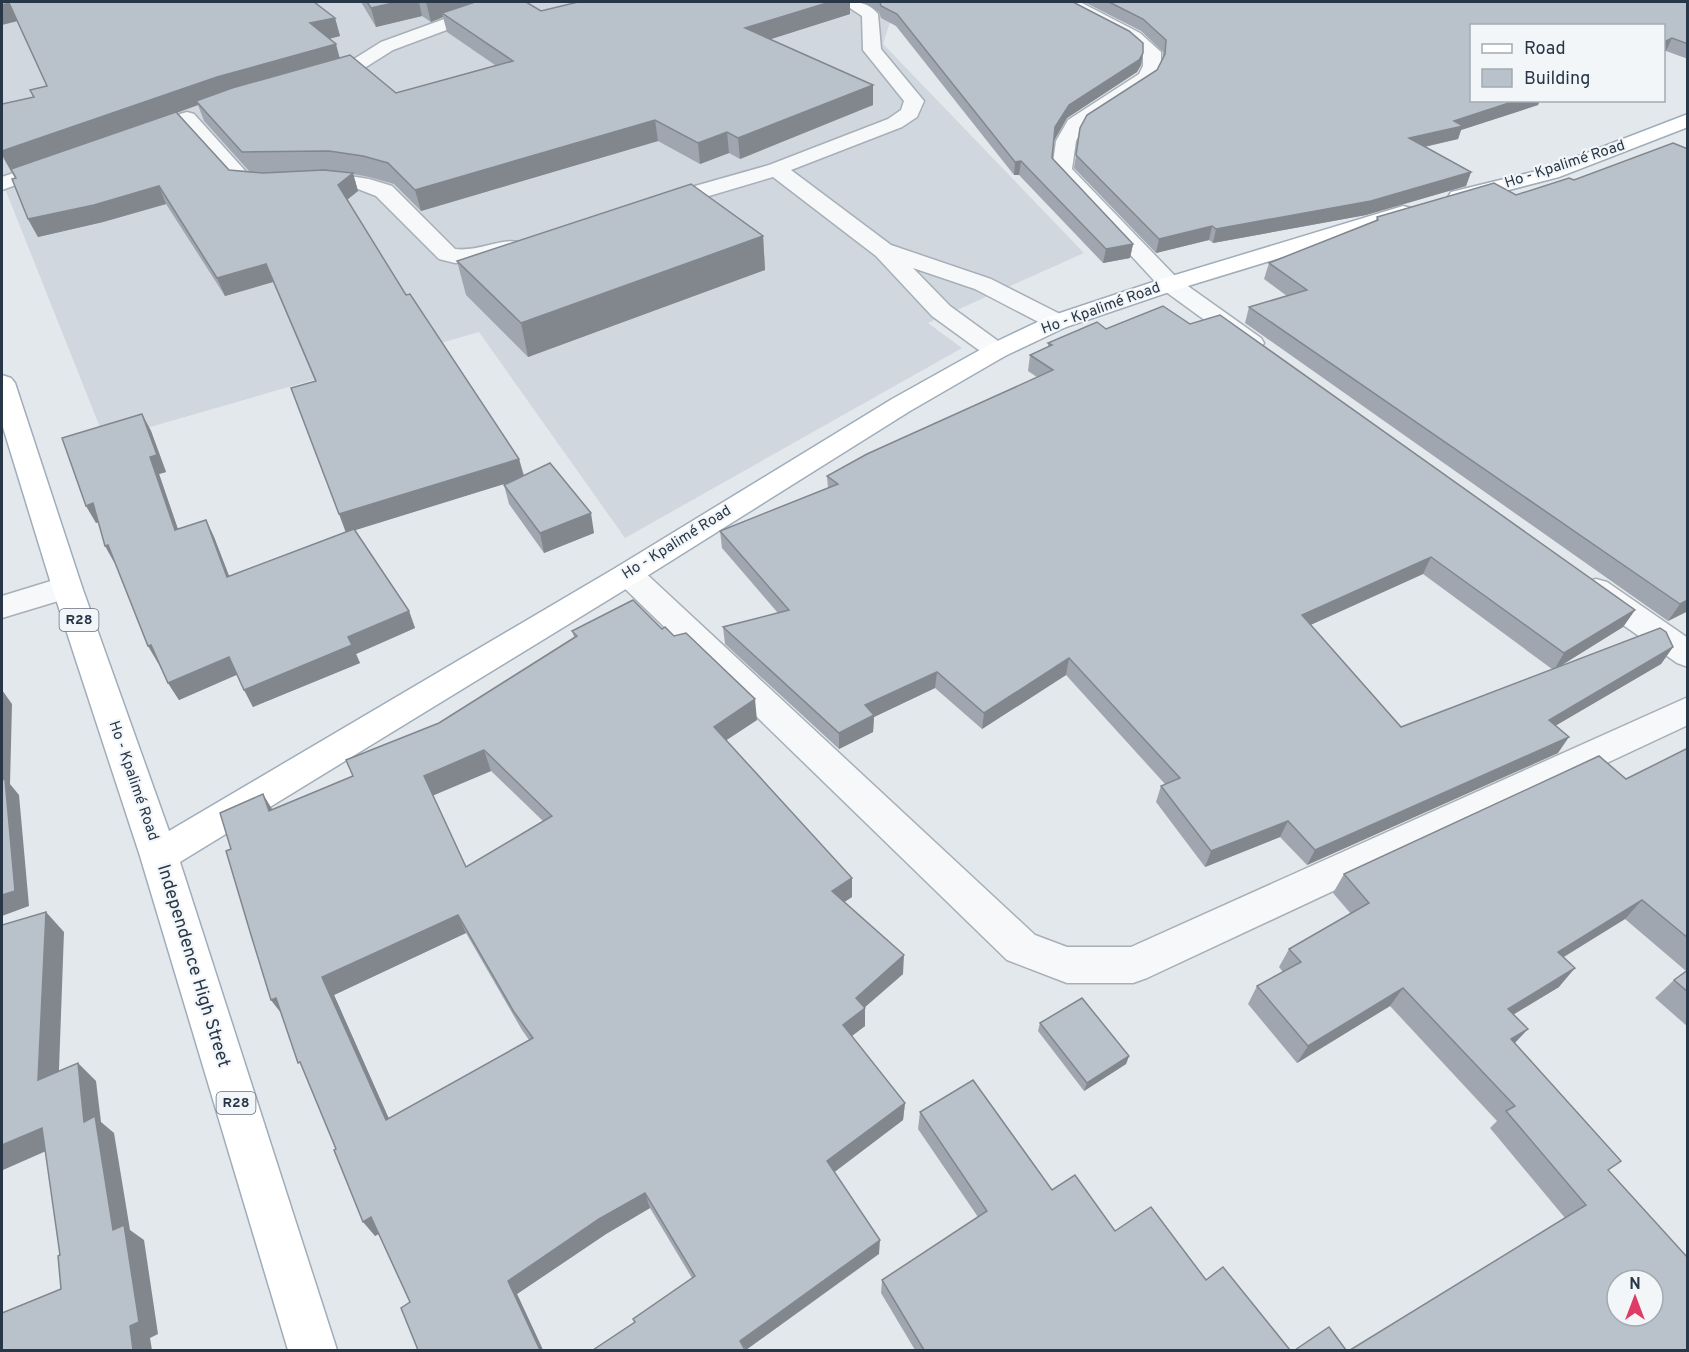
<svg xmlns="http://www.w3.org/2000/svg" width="1689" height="1352" font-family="Overpass,sans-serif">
<rect width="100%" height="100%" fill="#e3e8ec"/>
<path fill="#d0d7df" d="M2,2H941L893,13L883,44L1084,253L928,323L962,348L625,538L479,332L105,440L2,181Z"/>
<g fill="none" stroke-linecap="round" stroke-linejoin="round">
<g stroke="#a7afb7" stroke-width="3">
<g id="minor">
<path d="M491,2H513L511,6L393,50L358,72L319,83L312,81L310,77L312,73L346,64L381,42Z"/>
<path d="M841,2C855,1 869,2 878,14L881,49L924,101L917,117L902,127L791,170L891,245L991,279L1066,317L1069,322L1066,327L1057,329L1048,327L975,289L913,268L950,306L1005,346L1009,351L1005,356L996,359L987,356L932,316L876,256L773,177L665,209L657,210L649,209L646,204L649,199L769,165L888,119L901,110L904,101L863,50L862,16Z"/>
<path d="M1060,2H1080L1140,33L1161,52V66L1153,81L1083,127L1076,141L1072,169L1178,279L1261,338L1264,343L1261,348L1252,350L1243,348L1162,289L1052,170L1056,141L1068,120L1139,74L1143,66V54L1128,41L1062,6Z"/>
<path d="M187,112L194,114L249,175L336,174L369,179L392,186L455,249C478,252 501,238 518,242L521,247L518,252L486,261L455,263L439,259L376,196L358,189L336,186L264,188L236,185L177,118L180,114Z"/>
<path d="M53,159L60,161L63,165L60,169L2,190V177Z"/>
<path d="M628,564L639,567L1035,935L1067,947H1131L1688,697V725L1147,978L1133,983H1067L1007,960L617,581L613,574L617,567Z"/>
<path d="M67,576L78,579L82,587L78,595L2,618V596Z"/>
<path d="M1596,579L1607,582L1688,638V667L1677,663L1585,598L1581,590L1585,582Z"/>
</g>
</g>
<g stroke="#a0adba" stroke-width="3">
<g id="major">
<path d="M1688,114V127L1559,177L1459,203L1451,202L1448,197L1451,192L1545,169Z"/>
<path d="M1403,206L1411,208L1414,213L1411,218L1178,289L1066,327L1005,356L910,411L639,581L180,862L337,1350H288L140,856L52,587L2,424V375L11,378L15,383L82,587L169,831L617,567L892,399L987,346L1048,317L1162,279Z"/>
</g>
</g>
<use href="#minor" fill="#f6f8fa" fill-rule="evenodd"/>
<use href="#major" fill="#fff" fill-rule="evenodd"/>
</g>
<g fill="#9fa6af" fill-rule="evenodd">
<path d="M2,2L335,18L340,36L329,39L340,58L396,93L495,65L447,32L443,17L431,22L422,16L376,27L361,2H526L541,11L578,2H850V14L770,39L873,85V105L740,159L729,153L700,164L658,141L421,211L394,184L369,177L353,174L358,191L347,200L406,295L519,459L524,475L594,533L544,553L509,504L504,485L506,483L355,530L409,611L415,628L356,654L360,663L253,707L237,675L179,700L168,683L158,663L98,522L96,523L142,414L151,431L166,472L159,474L178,529L206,520L214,537L229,576L346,532L315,381L273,282L225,296L166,204L103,222L38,237L28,219L15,178L2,156V104L33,97L30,90L47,86L17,21ZM198,105L204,121L249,171L229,170L177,113Z"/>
<path d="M863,2H1073L1143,53L1141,65L1137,72L1067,118L1054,140L1052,158L1133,244L1130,258L1103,263L1019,175H1014L896,26L881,18L879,12Z"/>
<path d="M1084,2H1688V59L1666,51L1664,52V26H1472V100H1540L1538,105L1461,130L1458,139L1425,147L1471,172L1466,186L1366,215L1213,243L1209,240L1156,253L1074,168L1080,128L1157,70L1163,58V52L1141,31Z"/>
<path d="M1377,217L1688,611L1668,621L1245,323L1249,307L1287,296L1264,279L1269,263L1376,220Z"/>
<path d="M763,236L765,270L528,357L466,295L457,261Z"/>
<path d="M1106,329L1635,610L1623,627L1560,666L1673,647L1661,664L1556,725L1558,753L1307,865L1280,837L1205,867L1156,802L1161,786L1165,784L1066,675L982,729L935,688L874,717L873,732L839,749L725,644L723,627L778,613L722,548L720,531L828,488L827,476L1037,377L1028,371L1030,355L1048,347V343ZM1423,574L1552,669L1401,727L1310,625Z"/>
<path d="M572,631L757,720L726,740L852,897L844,902L903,974L865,1007V1026L851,1036L905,1103L903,1120L834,1172L879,1254L634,1322L692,1278L650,1208L606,1234L517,1294L543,1350H418L410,1302L379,1234L375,1236L336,1149L282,1014L271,1000L231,849L272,809L353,776L439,723L574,637ZM491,771L543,821L466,867L433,795ZM466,933L522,1030L529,1040L389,1119L334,995Z"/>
<path d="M1688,748V1027L1655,998L1674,980L1686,971L1625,919L1564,957L1559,987L1513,1014L1515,1043L1609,1171L1688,1258L1565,1218L1490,1128L1497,1121L1390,1006L1297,1063L1248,1004L1257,986L1283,972L1279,967L1289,949L1351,914L1333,893L1344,874L1626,779Z"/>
<path d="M1040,1023L1129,1056L1126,1064L1084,1091L1038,1031Z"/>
<path d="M920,1112L1052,1190L1115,1231L1206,1280L1290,1350H915L881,1293L882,1280L978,1217L918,1129Z"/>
</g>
<g fill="#82878e">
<path d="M397,2H419L422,16L376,27L371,8Z"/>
<path d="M426,2H486L442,13L443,17L431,22Z"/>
<path d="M830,2H850V14L746,47L745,28Z"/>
<path d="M9,3L18,21L2,25V5Z"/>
<path d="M335,18L340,36L316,42L310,23Z"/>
<path d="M1672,38L1666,51L1664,52V42Z"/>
<path d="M336,44L341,63L196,101L198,105L11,171L2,154V151L217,77Z"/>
<path d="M1143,53L1141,65L1137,72L1067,118L1054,141L1055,127L1069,105Z"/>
<path d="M873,85V105L740,159L738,138Z"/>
<path d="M1518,100H1540L1538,105L1461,130L1458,139L1405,151L1409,138L1454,121Z"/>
<path d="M655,120L658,141L421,211L415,190Z"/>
<path d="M727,132L729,153L700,164L698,143Z"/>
<path d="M1021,161L1019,175H1014L1015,162Z"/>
<path d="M1471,172L1466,186L1366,215L1213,243L1216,229Z"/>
<path d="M353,173L358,191L343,203L338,185Z"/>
<path d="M159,186L166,204L103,222L38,237L28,219Z"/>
<path d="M1212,226L1209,240L1156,253L1159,239Z"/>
<path d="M763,236L765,270L528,357L521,323Z"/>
<path d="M1133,244L1130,258L1103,263L1106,249Z"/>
<path d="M266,264L273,282L225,296L217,278Z"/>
<path d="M142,414L151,431L166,472L159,474L184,547L175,530L150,457Z"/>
<path d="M519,459L524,478L346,533L339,514Z"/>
<path d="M93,503L104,521L96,523L86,506Z"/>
<path d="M591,513L594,533L544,553L540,533Z"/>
<path d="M206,520L214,537L236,594L227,577Z"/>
<path d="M108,545L115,564L105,546Z"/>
<path d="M1431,557L1423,574L1295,632L1302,615Z"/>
<path d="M1688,600V611L1668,621L1680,604Z"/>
<path d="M1635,610L1623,627L1554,670L1564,653Z"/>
<path d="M409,611L415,628L356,654L360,663L253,707L244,690L348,637Z"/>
<path d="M151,645L161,662L158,663L148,646Z"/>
<path d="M1673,647L1661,664L1538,736L1549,720Z"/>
<path d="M229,657L238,674L179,700L168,683Z"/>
<path d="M1069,658L1066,675L982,729L984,713Z"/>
<path d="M937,672L935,688L874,717L873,732L839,749V733L865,705Z"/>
<path d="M2,690L12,704L10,784L19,795L29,906L2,916Z"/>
<path d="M755,699L757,720L716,747L714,727Z"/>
<path d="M1569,737L1558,753L1307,865L1315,850Z"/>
<path d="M484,750L491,771L432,796L424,776Z"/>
<path d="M263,794L275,814L269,811Z"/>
<path d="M1288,821L1280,837L1205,867L1211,851Z"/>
<path d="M852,878V897L832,910V891Z"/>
<path d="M1642,900L1625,919L1542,970L1558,952Z"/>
<path d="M46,912L64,932L58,1097L38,1080Z"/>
<path d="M458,915L466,933L334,995L397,1137L386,1120L322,977Z"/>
<path d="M904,955L903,974L857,1014L865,1008V1026L843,1043V1025L856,998Z"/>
<path d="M1575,968L1559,987L1493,1027L1508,1009Z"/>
<path d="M1403,988L1390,1006L1297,1063L1308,1046Z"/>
<path d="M276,998L285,1018L271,1000Z"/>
<path d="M1528,1029L1512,1046L1511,1039Z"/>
<path d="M1129,1056L1126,1064L1084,1091L1087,1083Z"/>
<path d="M78,1063L96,1081L101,1122L114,1133L130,1230L144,1240L158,1334L150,1338L152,1350H133L113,1230L84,1122Z"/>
<path d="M905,1103L903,1120L828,1177L827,1161Z"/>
<path d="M42,1128L62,1144L3,1170L2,1169V1145Z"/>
<path d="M645,1193L650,1208L606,1234L517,1294L543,1350H540L508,1281L599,1219Z"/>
<path d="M371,1217L383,1231L375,1236L363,1222Z"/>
<path d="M880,1240L879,1254L746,1350L740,1341Z"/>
</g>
<g fill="#b9c1cb" stroke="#82878e" stroke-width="1.5" fill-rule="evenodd">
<path d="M2,2H314L335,18L310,23L336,44L217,77L2,151V104L34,97L30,90L47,86L9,3L2,5Z"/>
<path d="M367,2H397L371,8Z"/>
<path d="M475,2H526L541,11L578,2H830L745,28L873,85L738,138L727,132L698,143L655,120L415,190L388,163L363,156L329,151L242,152L196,101L232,88L350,55L396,93L513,61L442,13Z"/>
<path d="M880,2H1073L1129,31L1143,43V53L1139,60L1069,105L1055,127L1052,158L1133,244L1106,249L1021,161L1015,162L897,14L881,6Z"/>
<path d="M1109,2H1688V44L1672,38L1664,42V26H1472V100H1518L1454,121L1463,126L1409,138L1471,172L1371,201L1216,229L1212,226L1159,239L1076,155L1080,128L1087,115L1157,70L1165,54L1166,40L1143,19Z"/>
<path d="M176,112L229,170L263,173L324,170L353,173L338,185L406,295L410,294L519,459L339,514L291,388L316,381L266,264L217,278L159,186L94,205L28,219L12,179L16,178L11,169Z"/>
<path d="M1673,143L1688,149V600L1680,604L1249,307L1307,290L1269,263L1378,220L1377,217L1494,183L1516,195L1569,178L1574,180Z"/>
<path d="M691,184L763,236L521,323L457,261Z"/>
<path d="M1163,306L1190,324L1220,315L1635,610L1564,653L1431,557L1302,615L1401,727L1660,628L1666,632L1673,647L1549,720L1569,737L1315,850L1288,821L1211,851L1161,786L1180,778L1069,658L984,713L937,672L865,705L874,715L839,733L723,627L789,610L720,531L838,484L827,476L867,454L1053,370L1030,355L1052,345L1048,343L1097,322L1106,329Z"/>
<path d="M142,414L157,455L150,457L175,530L206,520L227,577L354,529L409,611L348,637L352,645L244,690L229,657L168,683L151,645L148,646L108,545L105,546L93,503L86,506L62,438Z"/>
<path d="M550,463L591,513L540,533L504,485Z"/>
<path d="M633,600L662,629L665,627L674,636L686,633L755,699L714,727L852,878L832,891L904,955L856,998L865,1008L843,1025L905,1103L827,1161L880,1240L740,1341L745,1350H593L635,1322L633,1319L695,1276L645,1193L599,1219L508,1281L540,1350H418L401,1308L410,1302L371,1217L363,1222L334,1150L336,1149L300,1062L298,1063L276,998L271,1000L251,935L226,851L231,849L220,813L263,794L269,811L353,776L346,760L439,723L577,636L572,631ZM484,750L552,816L466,867L424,776ZM458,915L514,1012L533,1038L386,1120L322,977Z"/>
<path d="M1688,748V938L1642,900L1558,952L1575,968L1508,1009L1528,1029L1511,1039L1621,1161L1608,1170L1688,1258V1350H1350L1586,1205L1506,1111L1515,1106L1403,988L1308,1046L1257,986L1301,962L1289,949L1369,903L1344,874L1599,756L1626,779ZM1617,1280H1653V1316H1617Z"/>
<path d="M5,779L15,891L2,895V780Z"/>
<path d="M46,912L38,1080L78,1063L84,1122L95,1116L113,1230L124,1225L139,1322L130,1326L133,1350H2V1313L61,1289L58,1256L60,1255L42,1128L2,1145V925Z"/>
<path d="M1688,970V992L1674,980Z"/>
<path d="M1082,998L1129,1056L1087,1083L1040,1023Z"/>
<path d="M973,1080L1052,1190L1075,1175L1115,1231L1151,1207L1206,1280L1223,1267L1290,1350H924L882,1280L987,1211L920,1112Z"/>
<path d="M1329,1327L1346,1350H1295Z"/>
</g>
<g text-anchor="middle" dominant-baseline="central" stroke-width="4.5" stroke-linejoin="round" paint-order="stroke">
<g fill="#f3f6f9" stroke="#65707c" stroke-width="1.5">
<rect x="59.5" y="609" width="39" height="22" rx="4.5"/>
<rect x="216.5" y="1092" width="39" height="22" rx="4.5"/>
</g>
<g font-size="14" font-weight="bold" fill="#283747">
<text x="79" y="620">R28</text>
<text x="236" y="1103">R28</text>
</g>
<g font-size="15" fill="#283747" stroke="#f3f6f9">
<text transform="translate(1565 165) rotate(-18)">Ho - Kpalimé Road</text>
<text transform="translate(1101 309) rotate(-20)">Ho - Kpalimé Road</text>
<text transform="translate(677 543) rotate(-32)">Ho - Kpalimé Road</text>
<text transform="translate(133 781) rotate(71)">Ho - Kpalimé Road</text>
</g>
<g font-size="18" fill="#283747" stroke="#f3f6f9">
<text transform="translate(193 966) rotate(73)">Independence High Street</text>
</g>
</g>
<rect width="1689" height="1352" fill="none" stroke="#283747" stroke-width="6"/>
<rect x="1470" y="24" width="195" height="78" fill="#f3f6f9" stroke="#a2aab2" stroke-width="1.5"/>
<rect x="1482" y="44" width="30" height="9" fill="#ffffff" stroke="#a2aab2" stroke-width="1.5"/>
<text x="1524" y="54" font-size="18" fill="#283747">Road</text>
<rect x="1482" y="69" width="30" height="18" fill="#b9c1cb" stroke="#a2aab2" stroke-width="1.5"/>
<text x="1524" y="84" font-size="18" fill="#283747">Building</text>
<g transform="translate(1635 1298)"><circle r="28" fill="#f3f6f9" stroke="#a2aab2" stroke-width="1.5"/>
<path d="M0-4.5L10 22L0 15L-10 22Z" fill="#de3b66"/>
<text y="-9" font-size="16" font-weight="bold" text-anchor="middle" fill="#283747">N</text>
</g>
</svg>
